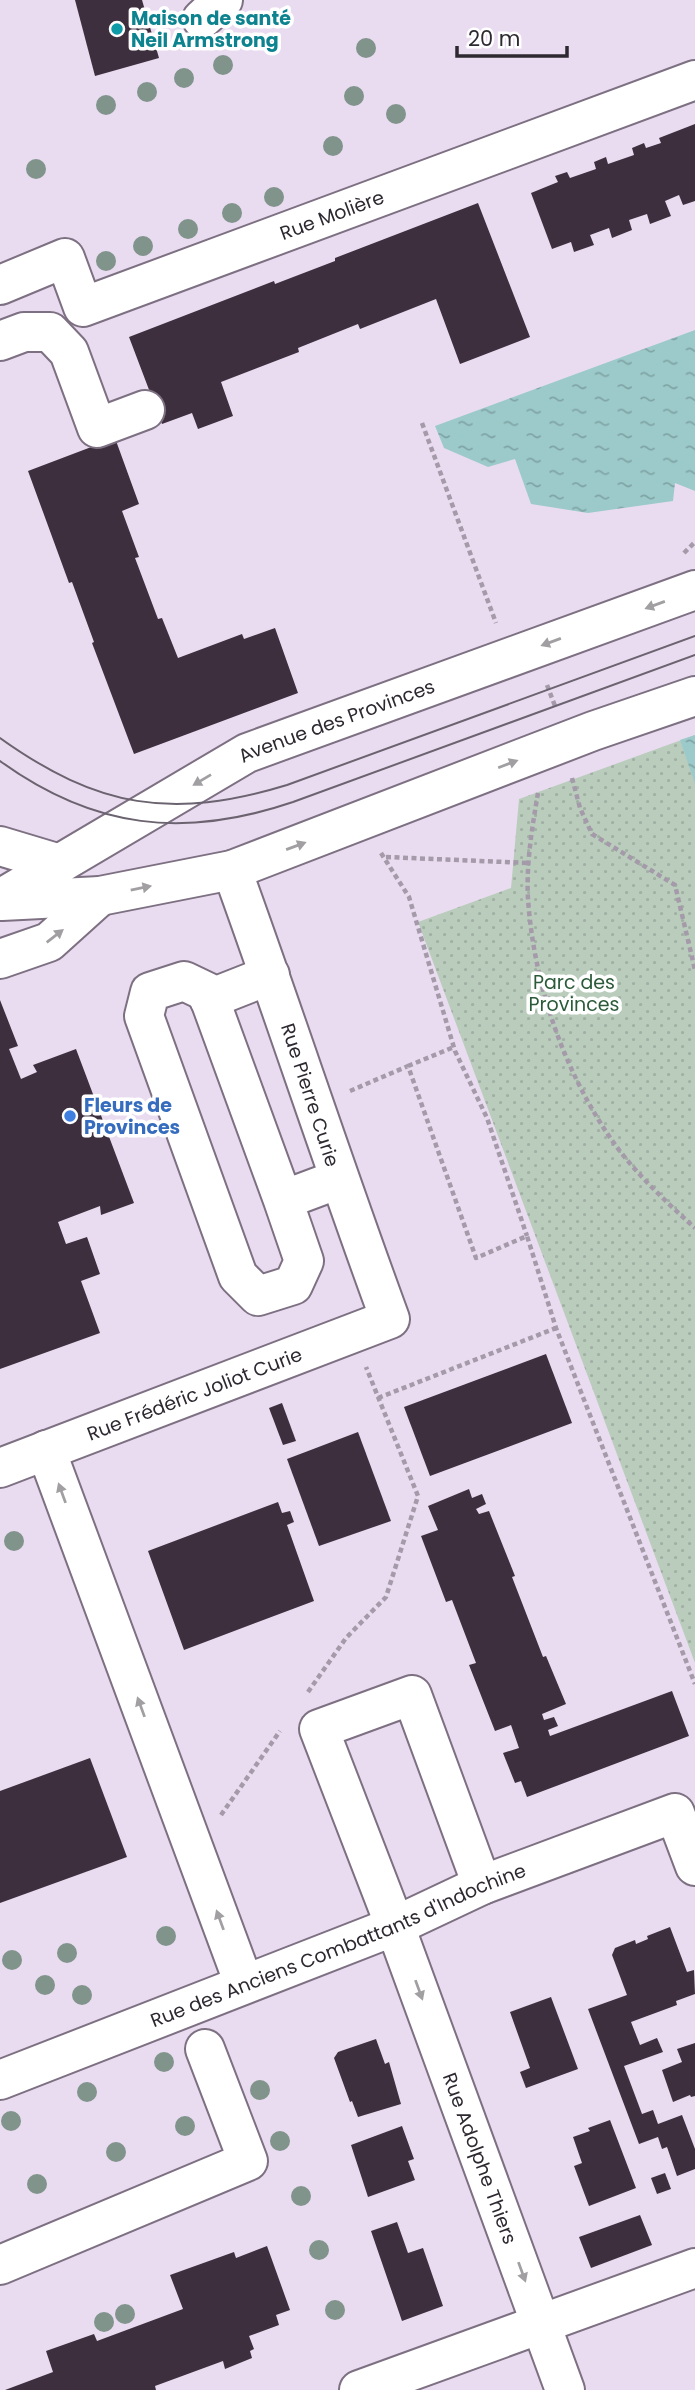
<svg xmlns="http://www.w3.org/2000/svg" width="695" height="2390" font-family="Poppins,sans-serif">
<defs>
<pattern id="park-dots" width="8" height="8" patternUnits="userSpaceOnUse" patternTransform="scale(1.75)"><rect width="8" height="8" fill="#bacdbd"/><path d="M2 2h.1M6 6h.1" fill="none" stroke="#a0b0a3" stroke-width="1.8" stroke-linecap="round"/></pattern>
<pattern id="water-ripples" width="26" height="14" patternUnits="userSpaceOnUse" patternTransform="scale(1.75)"><rect width="26" height="14" fill="#9ccacb"/><path d="M2 4q2-2 4 0t4 0M15 11q2-2 4 0t4 0" fill="none" stroke="#80a4a5"/></pattern>
</defs>
<rect width="100%" height="100%" fill="#eadcf0"/>
<path fill="url(#park-dots)" d="M695,735V1663L418,922L511,888L519,799Z"/>
<g fill="url(#water-ripples)">
<path d="M695,330V491L675,483L673,501L588,513L531,504L515,459L488,467L444,448L435,426Z"/>
<path d="M695,735V784L680,740Z"/>
</g>
<g fill="#3d2f3e">
<path d="M75,0H142L159,58L95,76Z"/>
<path d="M695,124V201L683,205L679,195L665,201L671,216L650,224L647,214L629,220L632,230L612,238L609,228L590,235L594,245L574,252L571,242L552,249L531,193L558,182L555,176L567,172L570,178L596,169L594,162L606,157L608,164L634,155L632,148L644,143L646,148L661,143L659,138Z"/>
<path d="M478,203L530,337L460,364L436,299L360,329L358,324L298,348L299,352L221,382L233,416L198,429L192,413L162,424L129,337L274,281L275,284L335,261V258Z"/>
<path d="M115,438L139,504L122,511L139,557L135,558L158,619L162,618L178,658L242,634L244,639L275,628L298,693L134,754L92,643L94,642L72,582L69,583L28,471Z"/>
<path d="M0,1000L18,1046L9,1049L21,1079L37,1072L33,1065L76,1049L134,1203L101,1215L100,1206L58,1222L66,1244L87,1237L100,1274L81,1281L100,1333L0,1369Z"/>
<path d="M546,1354L572,1423L430,1476L404,1407Z"/>
<path d="M282,1403L296,1441L283,1445L269,1408Z"/>
<path d="M358,1432L391,1521L319,1546L287,1459Z"/>
<path d="M469,1489L472,1498L482,1494L486,1504L476,1509L479,1514L489,1511L515,1576L512,1577L543,1657L546,1656L566,1704L542,1714L544,1720L554,1717L558,1726L548,1730L550,1736L672,1691L689,1736L527,1797L521,1781L515,1783L503,1753L519,1748L511,1725L495,1731L469,1665L476,1663L452,1600L446,1602L421,1536L438,1530L428,1506Z"/>
<path d="M278,1502L282,1513L290,1511L294,1522L287,1525L314,1601L184,1650L148,1551Z"/>
<path d="M90,1758L127,1857L0,1903V1791Z"/>
<path d="M670,1927L687,1972L694,1970L695,1994L676,2001L677,2005L631,2022L640,2045L657,2038L663,2052L624,2066L642,2114L653,2110L658,2124L682,2115L695,2149V2169L677,2176L667,2147L662,2149L658,2137L639,2144L588,2009L627,1995L612,1955L615,1948L635,1940L636,1944L648,1939L647,1936Z"/>
<path d="M551,1997L578,2069L526,2088L520,2072L530,2068L510,2012Z"/>
<path d="M376,2039L385,2064L389,2062L401,2104L358,2117L352,2101L350,2102L334,2058L338,2052Z"/>
<path d="M695,2043V2096L691,2097L690,2095L673,2102L662,2070L682,2062L677,2049Z"/>
<path d="M610,2120L636,2188L589,2206L574,2166L582,2163L573,2137L590,2131L588,2128Z"/>
<path d="M402,2126L414,2159L408,2161L415,2180L368,2197L351,2145Z"/>
<path d="M665,2173L671,2189L657,2194L651,2178Z"/>
<path d="M640,2215L652,2245L591,2268L579,2237Z"/>
<path d="M397,2222L408,2253L423,2248L443,2306L402,2321L371,2231Z"/>
<path d="M267,2246L290,2310L276,2315L279,2325L249,2336L254,2349L250,2351L252,2358L225,2369L223,2361L155,2386L156,2390H5L53,2372L46,2351L94,2334L97,2341L183,2309L170,2275L234,2252L236,2258Z"/>
</g>
<g fill="none" stroke-linecap="round" stroke-linejoin="round">
<g stroke="#7d7082" stroke-width="42">
<g id="minor">
<path d="M202,19L223,0"/>
<path id="s1" d="M0,285L65,258L83,307L695,80"/>
<path d="M0,341L24,332H50L69,352L97,428L145,410"/>
<path d="M0,846L60,864"/>
<path id="s2" d="M0,899L247,753L695,590"/>
<path d="M2,901L100,896L232,870L593,731L695,696"/>
<path d="M0,959L49,942L100,896"/>
<path d="M209,999L270,975"/>
<path d="M283,1200L304,1261L293,1285L258,1296L238,1276L144,1016L150,992L184,981L207,992L283,1200L339,1179"/>
<path d="M46,1450L244,1984"/>
<path id="s3" d="M0,1468L390,1319C335,1170 286,1019 232,870"/>
<path id="s4" d="M482,1885L412,1695L319,1729L395,1926L565,2390"/>
<path id="s5" d="M0,2080L395,1926L482,1885L675,1813L695,1866"/>
<path d="M0,2265L248,2161L205,2049"/>
<path d="M359,2390L695,2268"/>
</g>
</g>
<g stroke="#a49aa9" stroke-width="4.5" stroke-dasharray="5 3.5" stroke-linecap="butt">
<path d="M422,423L496,623"/>
<path d="M684,553L695,542"/>
<path d="M547,685L555,706"/>
<path d="M572,778L580,808L592,834L675,885L695,970"/>
<path d="M538,793C532,828 526,864 528,899C534,984 563,1069 611,1139C634,1172 665,1201 695,1228"/>
<path d="M381,853L409,897L455,1051L487,1118L527,1236"/>
<path d="M386,857L529,863"/>
<path d="M408,1066L454,1047"/>
<path d="M350,1091L408,1066L476,1258L527,1236L556,1328L695,1684"/>
<path d="M378,1398L556,1328"/>
<path d="M308,1692L346,1638L386,1597L418,1496L366,1367"/>
<path d="M221,1815L280,1731"/>
</g>
<use href="#minor" stroke="#fff" stroke-width="38"/>
<g stroke="#6b636f" stroke-width="2">
<path d="M0,738C98,808 172,820 287,785L695,636"/>
<path d="M0,761C94,829 184,839 293,802L695,655"/>
</g>
</g>
<g fill="#80948b">
<circle cx="366" cy="48" r="10"/>
<circle cx="223" cy="65" r="10"/>
<circle cx="184" cy="78" r="10"/>
<circle cx="147" cy="92" r="10"/>
<circle cx="354" cy="96" r="10"/>
<circle cx="106" cy="105" r="10"/>
<circle cx="396" cy="114" r="10"/>
<circle cx="333" cy="146" r="10"/>
<circle cx="36" cy="169" r="10"/>
<circle cx="274" cy="197" r="10"/>
<circle cx="232" cy="213" r="10"/>
<circle cx="188" cy="229" r="10"/>
<circle cx="143" cy="246" r="10"/>
<circle cx="106" cy="261" r="10"/>
<circle cx="14" cy="1541" r="10"/>
<circle cx="166" cy="1936" r="10"/>
<circle cx="67" cy="1953" r="10"/>
<circle cx="12" cy="1960" r="10"/>
<circle cx="45" cy="1985" r="10"/>
<circle cx="82" cy="1995" r="10"/>
<circle cx="164" cy="2062" r="10"/>
<circle cx="260" cy="2090" r="10"/>
<circle cx="87" cy="2092" r="10"/>
<circle cx="11" cy="2121" r="10"/>
<circle cx="185" cy="2126" r="10"/>
<circle cx="280" cy="2141" r="10"/>
<circle cx="116" cy="2152" r="10"/>
<circle cx="37" cy="2184" r="10"/>
<circle cx="301" cy="2196" r="10"/>
<circle cx="319" cy="2250" r="10"/>
<circle cx="335" cy="2310" r="10"/>
<circle cx="125" cy="2314" r="10"/>
<circle cx="104" cy="2322" r="10"/>
</g>
<defs><path id="oneway-solid" d="M-6-.8H1V-3.2L6.5 0L1 3.2V.8H-6Z" transform="scale(1.75)"/></defs>
<g fill="#a19fa2">
<use href="#oneway-solid" transform="translate(655 605) rotate(160)"/>
<use href="#oneway-solid" transform="translate(551 642) rotate(160)"/>
<use href="#oneway-solid" transform="translate(508 764) rotate(-21)"/>
<use href="#oneway-solid" transform="translate(202 780) rotate(149)"/>
<use href="#oneway-solid" transform="translate(296 846) rotate(-20)"/>
<use href="#oneway-solid" transform="translate(141 888) rotate(-11)"/>
<use href="#oneway-solid" transform="translate(55 936) rotate(-38)"/>
<use href="#oneway-solid" transform="translate(62 1493) rotate(-110)"/>
<use href="#oneway-solid" transform="translate(141 1707) rotate(-110)"/>
<use href="#oneway-solid" transform="translate(220 1920) rotate(-110)"/>
<use href="#oneway-solid" transform="translate(419 1990) rotate(70)"/>
<use href="#oneway-solid" transform="translate(522 2272) rotate(70)"/>
</g>
<circle fill="#0f9aa8" stroke="#fff" stroke-width="2.5" cx="117" cy="29" r="7"/>
<circle fill="#3f7fe0" stroke="#fff" stroke-width="2.5" cx="70" cy="1116" r="7"/>
<g text-anchor="middle" dominant-baseline="central" stroke-width="7" stroke-linejoin="round" paint-order="stroke">
<g font-size="19" font-weight="bold" fill="#0d838f" stroke="#fff" text-anchor="start">
<text x="131" y="18">Maison de santé<tspan x="131" dy="22">Neil Armstrong</tspan></text>
</g>
<g font-size="19" fill="#2e2931" stroke="#fff">
<text stroke="none"><textPath href="#s1" startOffset="388">Rue Molière</textPath></text>
<text stroke="none"><textPath href="#s2" startOffset="382">Avenue des Provinces</textPath></text>
<text transform="translate(310 1095) rotate(72)">Rue Pierre Curie</text>
<text stroke="none"><textPath href="#s3" startOffset="208">Rue Frédéric Joliot Curie</textPath></text>
<text stroke="none"><textPath href="#s5" startOffset="364">Rue des Anciens Combattants d'Indochine</textPath></text>
<text stroke="none"><textPath href="#s4" startOffset="760">Rue Adolphe Thiers</textPath></text>
</g>
<g font-size="19" fill="#2a5a38" stroke="#fff">
<text x="574" y="982">Parc des<tspan x="574" dy="22">Provinces</tspan></text>
</g>
<g font-size="19" font-weight="bold" fill="#366cbe" stroke="#fff" text-anchor="start">
<text x="84" y="1105">Fleurs de<tspan x="84" dy="22">Provinces</tspan></text>
</g>
</g>
<path d="M457 46v10h110v-10" fill="none" stroke="#2e2931" stroke-width="3.5"/>
<text x="468" y="46" font-size="21" fill="#2e2931" stroke="#ffffff" stroke-width="5" paint-order="stroke">20 m</text>
</svg>
